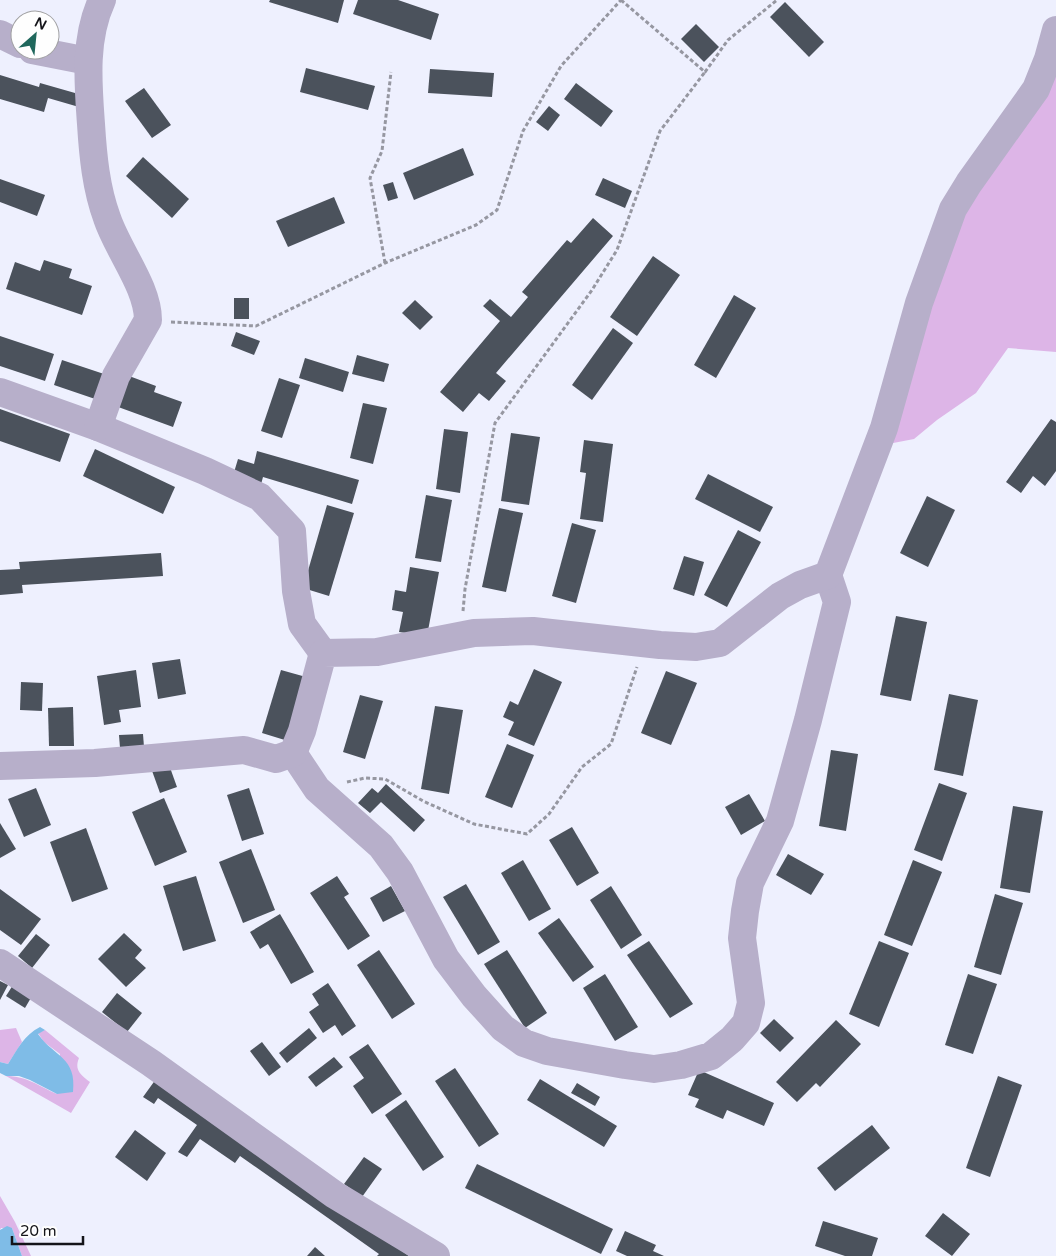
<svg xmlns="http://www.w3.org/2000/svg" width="1056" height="1256" font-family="'Varela Round',sans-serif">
<rect width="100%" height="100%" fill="#eef0fe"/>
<g fill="#ddb5e7">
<path d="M1056,51V352L1008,348L976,393L937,420L914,439L888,444L960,207Z"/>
<path d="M16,1028L22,1042L8,1064L0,1062V1030Z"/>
<path d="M45,1030L79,1058C74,1070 81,1075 90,1082L71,1113L6,1076C27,1076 38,1086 57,1094L60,1054L44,1042L38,1033Z"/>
<path d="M0,1196L15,1222L31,1256H22L12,1228H1L0,1230Z"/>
</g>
<g fill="#7fbce7">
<path d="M40,1027L45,1030L38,1034C54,1057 77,1057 73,1092L57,1094L30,1080L19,1076H6L0,1073V1062L8,1064C17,1050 24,1035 40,1027Z"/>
<path d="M7,1226L12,1228L22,1256H0V1230Z"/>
</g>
<g fill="#4b525c">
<path d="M270,0H344L338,23L269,2Z"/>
<path d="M358,0H398L439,14L431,40L353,14Z"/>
<path d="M785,2L824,42L809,57L770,17Z"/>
<path d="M696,24L719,47L704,62L681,39Z"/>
<path d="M306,68L375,86L368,110L300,92Z"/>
<path d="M430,69L494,73L492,97L428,93Z"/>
<path d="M0,75L39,87L40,83L82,95L79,107L48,98L44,112L0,99Z"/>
<path d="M576,83L613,111L601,127L564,99Z"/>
<path d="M144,88L171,125L152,138L125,101Z"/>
<path d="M549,106L560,115L548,131L536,122Z"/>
<path d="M463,148L474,175L414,200L403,173Z"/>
<path d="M143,157L189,199L172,218L126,176Z"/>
<path d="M603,178L632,191L625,208L595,195Z"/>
<path d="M0,179L45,195L37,216L0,202Z"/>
<path d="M393,182L398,198L388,201L383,185Z"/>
<path d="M334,197L345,223L288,247L276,221Z"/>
<path d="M593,218L613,236L496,373L506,381L489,401L479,393L463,412L440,392L500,321L483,306L490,299L511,317L528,297L522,292L567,240L571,243Z"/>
<path d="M653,256L680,275L637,336L610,317Z"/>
<path d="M44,260L72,269L69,278L92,286L82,315L6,289L15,262L40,271Z"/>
<path d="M734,295L756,308L716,378L694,365Z"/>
<rect x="234" y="298" width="15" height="21"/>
<path d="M415,300L433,317L420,330L402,313Z"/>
<path d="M613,328L633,343L592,400L572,385Z"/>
<path d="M236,332L260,341L254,355L231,346Z"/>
<path d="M0,336L54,354L45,381L0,366Z"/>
<path d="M357,355L389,364L384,382L352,374Z"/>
<path d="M305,358L349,372L343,392L299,378Z"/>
<path d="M62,360L110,376L101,401L54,385Z"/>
<path d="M121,373L156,386L154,392L182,402L173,427L110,404Z"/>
<path d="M279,378L300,385L282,438L261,431Z"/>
<path d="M363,403L387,408L373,464L350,458Z"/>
<path d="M0,409L70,434L60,462L0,441Z"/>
<path d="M1051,419L1056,422V471L1045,486L1033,476L1021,493L1006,482Z"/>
<path d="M444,429L468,432L460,493L436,489Z"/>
<path d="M511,433L540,437L529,505L501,501Z"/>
<path d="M584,440L613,444L603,522L580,519L586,473L580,472Z"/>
<path d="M95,449L175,487L163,514L83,476Z"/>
<path d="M257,451L359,480L352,504L263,477L260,488L232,479L238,459L254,464Z"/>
<path d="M708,474L773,507L760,532L695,499Z"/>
<path d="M426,495L452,500L441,562L415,558Z"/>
<path d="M927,496L955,510L928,567L900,553Z"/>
<path d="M327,505L354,513L329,596L303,588Z"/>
<path d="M499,508L523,513L506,592L482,587Z"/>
<path d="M572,523L596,530L576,603L552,596Z"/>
<path d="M738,530L761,542L727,607L704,595Z"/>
<path d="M161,553L163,576L22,585L23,593L0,595V570L20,569L19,562Z"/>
<path d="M684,556L704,562L694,596L673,589Z"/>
<path d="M410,567L439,572L427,636L399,632L403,612L392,610L395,590L406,592Z"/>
<path d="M896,616L927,622L911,701L880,695Z"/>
<path d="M180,659L186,694L158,699L152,663Z"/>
<path d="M534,669L562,682L534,746L508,735L514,722L503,717L510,701L518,705Z"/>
<path d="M136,670L141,707L119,710L121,722L104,725L97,676Z"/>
<path d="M281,670L306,677L288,741L262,733Z"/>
<path d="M666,671L697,683L671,745L641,733Z"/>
<path d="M21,682L43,683L42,711L20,710Z"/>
<path d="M949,694L978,700L963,776L934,770Z"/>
<path d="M360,695L383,701L365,759L343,752Z"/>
<path d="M435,706L463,710L449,794L421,789Z"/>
<path d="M73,707L74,746H49L48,708Z"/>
<path d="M143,734L144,747L120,748L119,735Z"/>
<path d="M507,744L534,755L512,808L485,797Z"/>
<path d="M831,750L858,754L846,831L819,826Z"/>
<path d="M168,762L177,787L160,793L151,768Z"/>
<path d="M939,783L967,793L942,861L914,850Z"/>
<path d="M386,784L425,820L414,832L381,802L370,813L358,803L372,788L378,793Z"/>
<path d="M36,788L51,825L24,837L8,799Z"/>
<path d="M249,788L264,834L242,841L227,795Z"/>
<path d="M749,794L765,821L741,835L725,807Z"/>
<path d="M164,798L187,852L155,866L132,812Z"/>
<path d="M1013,806L1043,811L1030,893L1000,888Z"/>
<path d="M0,823L16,849L0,858Z"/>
<path d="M572,827L599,873L577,886L549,840Z"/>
<path d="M86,828L108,889L72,902L50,842Z"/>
<path d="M251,849L275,910L243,923L219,862Z"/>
<path d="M788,854L824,874L811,895L776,875Z"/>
<path d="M523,860L551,909L529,921L501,873Z"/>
<path d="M913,860L942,872L912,946L884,935Z"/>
<path d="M196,876L216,941L183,951L163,886Z"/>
<path d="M337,876L349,894L344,897L370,936L348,950L310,893Z"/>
<path d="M466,884L500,942L478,955L443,897Z"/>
<path d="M391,886L405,911L383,922L370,898Z"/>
<path d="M611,886L642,935L621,949L590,900Z"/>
<path d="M0,889L41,919L21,945L0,930Z"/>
<path d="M995,894L1023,903L1001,975L974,967Z"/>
<path d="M280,914L314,972L291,984L268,944L260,949L250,932Z"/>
<path d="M559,918L594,967L573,982L538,933Z"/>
<path d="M124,933L142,950L135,958L146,968L126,987L98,959Z"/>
<path d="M36,934L50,945L32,968L18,956Z"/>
<path d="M649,941L693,1004L670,1018L627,955Z"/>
<path d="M879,941L909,953L879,1027L849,1014Z"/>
<path d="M379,950L415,1004L392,1019L357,965Z"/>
<path d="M507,950L547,1013L525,1028L484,964Z"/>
<path d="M605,974L638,1027L615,1041L583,988Z"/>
<path d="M968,974L997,984L973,1054L945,1045Z"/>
<path d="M0,981L8,985L0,1000Z"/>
<path d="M328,983L356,1026L342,1036L335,1025L323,1033L309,1012L319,1005L312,994Z"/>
<path d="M13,985L32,996L25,1008L6,996Z"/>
<path d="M117,993L142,1013L127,1032L102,1012Z"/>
<path d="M774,1019L794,1038L780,1052L760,1033Z"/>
<path d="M836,1020L861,1044L820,1087L816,1083L797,1102L776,1082Z"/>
<path d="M309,1028L317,1038L287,1063L279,1053Z"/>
<path d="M262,1042L281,1067L269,1076L250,1051Z"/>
<path d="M368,1044L402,1094L372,1114L353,1086L364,1078L349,1057Z"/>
<path d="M334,1057L343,1067L316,1087L308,1077Z"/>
<path d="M455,1068L499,1134L479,1147L435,1081Z"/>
<path d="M699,1070L774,1103L764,1126L727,1110L723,1119L695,1107L699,1099L688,1095Z"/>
<path d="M998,1076L1022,1085L990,1177L966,1168Z"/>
<path d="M156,1079L409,1256H377L379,1254L240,1156L235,1163L200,1139L187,1157L178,1152L197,1125L158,1098L154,1104L143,1097Z"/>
<path d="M540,1079L617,1126L604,1147L527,1100Z"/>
<path d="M577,1083L600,1097L595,1106L571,1093Z"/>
<path d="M406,1100L444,1157L423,1171L385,1115Z"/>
<path d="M872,1125L890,1148L835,1191L817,1168Z"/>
<path d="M135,1130L166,1153L147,1181L115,1157Z"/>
<path d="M364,1157L382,1169L362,1197L344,1184Z"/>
<path d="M477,1164L613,1229L601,1254L465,1188Z"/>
<path d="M943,1213L970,1234L952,1256L925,1236Z"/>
<path d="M823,1221L878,1238L872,1256H845L815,1246Z"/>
<path d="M625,1231L656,1245L653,1251L664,1256H627L616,1251Z"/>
<path d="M315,1247L325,1256H307Z"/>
</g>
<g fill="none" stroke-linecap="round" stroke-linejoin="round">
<g stroke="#9697a1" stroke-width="3" stroke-dasharray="4 2.5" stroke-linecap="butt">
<path d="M621,0L705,72L728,40L777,0"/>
<path d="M385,263L370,178L382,151L391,72"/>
<path d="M171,322L256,326L385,263L476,225L497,210L523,131L561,66L621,0"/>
<path d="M463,611L465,589L495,423L592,290L617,250L660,131L705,72"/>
<path d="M347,782L365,778L385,779L423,801L474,824L527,834L549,814L582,767L611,744L637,667"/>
</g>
<g stroke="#b7afca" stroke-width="28">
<path d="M0,34L20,44"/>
<path d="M32,50L88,61"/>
<path d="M0,392L98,427L205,471L260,497L292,531L296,591L302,624L323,653"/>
<path d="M98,427L116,376L148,320C148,287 118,251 107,218C96,188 93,156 91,124C88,83 84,39 102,0"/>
<path d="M293,753L317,789L381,846L400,872L446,959L474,996L503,1028L524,1043L547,1051L625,1065L654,1069L681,1065L711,1056L732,1039L746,1023L751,1003L742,938L745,911L750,883L780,821L808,720L837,602L828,575"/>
<path d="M0,766L95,763L244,750L276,759L293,753L302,731L323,653L377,652L474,633L533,631L660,645L696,647L720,643L780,596L800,585L828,575L884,428L919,303L953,209L969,183L1036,89L1048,59L1056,30"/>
<path d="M0,963L151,1063L335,1195L436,1256"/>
</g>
</g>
<g transform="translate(35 35) rotate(27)"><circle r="24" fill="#fefefe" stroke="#a0a0a2"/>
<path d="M0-4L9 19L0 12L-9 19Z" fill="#1f675c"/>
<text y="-8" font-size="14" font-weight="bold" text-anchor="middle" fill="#141419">N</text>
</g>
<path d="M12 1236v8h71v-8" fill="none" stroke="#141419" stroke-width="2.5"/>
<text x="20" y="1236" font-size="15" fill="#141419" stroke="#fefefe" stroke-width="4" paint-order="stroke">20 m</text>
</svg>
